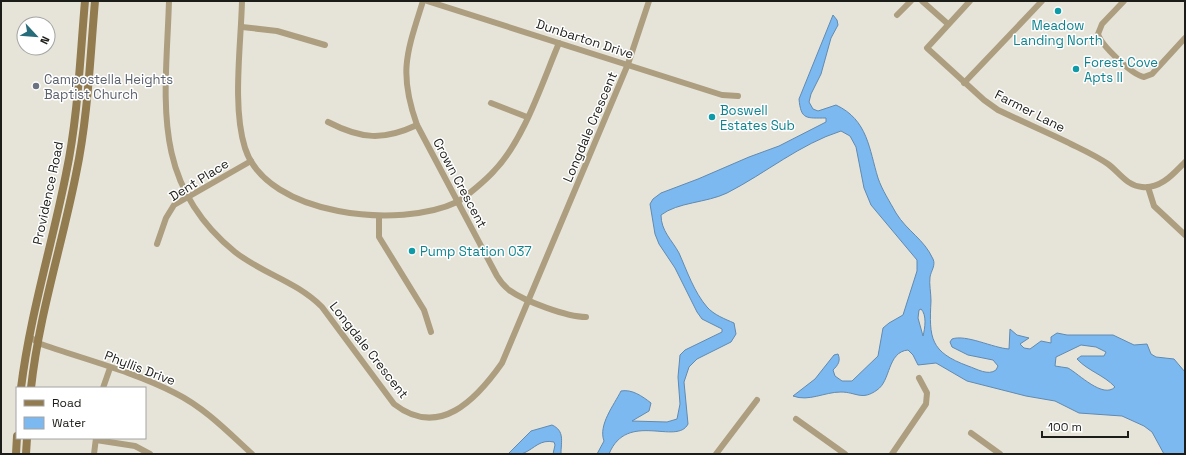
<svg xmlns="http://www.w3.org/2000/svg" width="1186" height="455" font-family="'Space Grotesk',sans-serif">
<rect width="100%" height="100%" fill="#e6e4d9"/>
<g fill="#7db9f1" stroke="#608ab0" fill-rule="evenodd">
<path d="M833,15L837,20L838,25L831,38L821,74L811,94L809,102L813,109L818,111L836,105C868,120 869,149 878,178C882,190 890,202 896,213C907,231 924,239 933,259C936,265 931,271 930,277C929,284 931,293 931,301C929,338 930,352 968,366C977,369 988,376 996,370L998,366L993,360L968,355L952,347L950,342L952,339C966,334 993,348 1009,349L1010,329L1017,335L1029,338L1020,344L1024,348L1030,349L1041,341L1051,343V337L1057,333L1067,335H1113L1134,345L1147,344L1151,354L1156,357L1174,359L1185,372V454H1164L1152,432L1144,426L1122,416L1079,413L1055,401L1026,396L967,381L936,363L918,365L913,355L908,350C887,352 891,381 877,390C862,401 856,392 841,392C824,392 809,402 793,396L815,379L834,355L838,354C841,361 838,365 833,370L835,376L842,381H852L878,356L883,328L889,323L903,315L917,271V260L871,205L864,188L856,147L850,136L841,131C800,144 766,173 727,193C706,203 678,202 661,215C661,231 672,240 679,253C687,271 694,292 707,307C714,315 725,319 734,323L736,334L731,342L697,359L689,367L684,382L688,424C677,446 627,410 609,454H597L604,441C598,425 614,405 621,391C632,389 642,396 651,403L649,411L632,421L667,422L677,419L680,404L678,377L680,355L685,350L722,332V329L702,319L697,312L675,268L659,244L655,234L650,204L653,199L661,193L698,179L749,157L779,146L826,122V118C806,118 801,120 799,99ZM921,309C927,315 925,328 923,336L918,318L919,310ZM1081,345L1096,347L1106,352L1104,356H1081L1077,359C1088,371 1104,375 1115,387C1103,399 1079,374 1068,368C1064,367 1059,367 1055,366L1056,357Z"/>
<path d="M552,425C565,431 561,441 561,454H553L555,445L554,442C540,439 535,448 524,453C520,455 513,454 508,454L531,431Z"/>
</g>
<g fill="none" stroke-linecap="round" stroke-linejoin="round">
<g stroke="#ad9e80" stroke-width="6">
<path d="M169,1C166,99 149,182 235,252C263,274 296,281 322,307L394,404C439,439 476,400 502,363L628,64L649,1"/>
<path d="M242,1C241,45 232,107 245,148C267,217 401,229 457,202C466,197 487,179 494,171C524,140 542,83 559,43"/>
<path d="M423,1C407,52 398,72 417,125L497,276C500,281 504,286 509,290C524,301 567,317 586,317"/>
<path d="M427,1L722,95L738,96"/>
<path d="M922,1L948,24"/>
<path d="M970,1L927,48L984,100L998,110C1021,121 1044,131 1067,142C1081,149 1095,155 1108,164C1119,172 1127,186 1142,187C1161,189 1173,174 1185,162"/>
<path d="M1124,1L1102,24L1098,34C1101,45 1132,75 1144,77L1152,74L1185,38"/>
<path d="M897,15L911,1"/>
<path d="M242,27L277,31L325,45"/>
<path d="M964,83L1042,1"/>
<path d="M491,103L527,117"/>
<path d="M328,122C361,139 383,141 417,125"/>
<path d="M1148,187L1154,206L1185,235"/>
<path d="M379,216V237L424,310L431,332"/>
<path d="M157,244L166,218L174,205L251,161"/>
<path d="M29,336L38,343C83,359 132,371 175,393C205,408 228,432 252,454"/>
<path d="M103,388L110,368"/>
<path d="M796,419L845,454"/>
<path d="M971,433L1000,454"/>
<path d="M96,440L135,446L150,454"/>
<path d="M94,454L96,438"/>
<path d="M716,454L757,400"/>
<path d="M892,454L926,404L927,393L919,378"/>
</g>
<g stroke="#927b4e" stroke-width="8">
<path d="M21,388C30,315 52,245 66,174C78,117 80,58 85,1"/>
<path d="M31,388C39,315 62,245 76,174C88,117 90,58 95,1"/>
<path d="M16,454L17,436"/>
<path d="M26,454L27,438"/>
</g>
</g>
<g fill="#0f9aa8" stroke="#fff" stroke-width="1.5">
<circle cx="1058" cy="11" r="4"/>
<circle cx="1076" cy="69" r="4"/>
<circle cx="712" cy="117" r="4"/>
<circle cx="412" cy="251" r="4"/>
</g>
<circle fill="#6b7280" stroke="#fff" stroke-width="1.5" cx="36" cy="86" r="4"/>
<g text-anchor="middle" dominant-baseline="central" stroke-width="3" stroke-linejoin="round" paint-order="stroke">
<g font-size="13" fill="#0d838f" stroke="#fff" text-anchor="start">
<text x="1058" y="25" text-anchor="middle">Meadow<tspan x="1058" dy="15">Landing North</tspan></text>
<text x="1084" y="62">Forest Cove<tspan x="1084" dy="15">Apts II</tspan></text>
<text x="720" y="110">Boswell<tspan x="720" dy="15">Estates Sub</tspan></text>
<text x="420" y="251">Pump Station 037</text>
</g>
<g font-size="13" fill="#1c1c18" stroke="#fff">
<text transform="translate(585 39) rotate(18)">Dunbarton Drive</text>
<text transform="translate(1030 111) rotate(27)">Farmer Lane</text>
<text transform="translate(590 127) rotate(-67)">Longdale Crescent</text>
<text transform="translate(199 180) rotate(-32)">Dent Place</text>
<text transform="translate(460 183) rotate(62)">Crown Crescent</text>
<text transform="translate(48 193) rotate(-78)">Providence Road</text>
<text transform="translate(369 350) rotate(52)">Longdale Crescent</text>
<text transform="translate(140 368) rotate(21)">Phyllis Drive</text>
</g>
<g font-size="13" fill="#5b616d" stroke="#fff" text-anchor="start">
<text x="44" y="79">Campostella Heights<tspan x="44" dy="15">Baptist Church</tspan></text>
</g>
</g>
<rect width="1186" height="455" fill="none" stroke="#1c1c18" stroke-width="4"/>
<rect x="16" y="387" width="130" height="52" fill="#ffffff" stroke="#a4a4a3"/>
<rect x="24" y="400" width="20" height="6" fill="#927b4e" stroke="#a4a4a3"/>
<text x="52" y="407" font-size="12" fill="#1c1c18">Road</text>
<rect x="24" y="417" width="20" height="12" fill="#7db9f1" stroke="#a4a4a3"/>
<text x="52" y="427" font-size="12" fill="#1c1c18">Water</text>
<g transform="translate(36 36) rotate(116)"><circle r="19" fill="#ffffff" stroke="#a4a4a3"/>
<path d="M0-3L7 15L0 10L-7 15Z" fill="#266c7b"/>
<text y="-6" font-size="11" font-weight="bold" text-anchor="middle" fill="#1c1c18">N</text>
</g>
<path d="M1042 431v6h86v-6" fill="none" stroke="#1c1c18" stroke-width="2"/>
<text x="1048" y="431" font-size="12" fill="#1c1c18" stroke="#ffffff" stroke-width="3" paint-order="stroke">100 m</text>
</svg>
